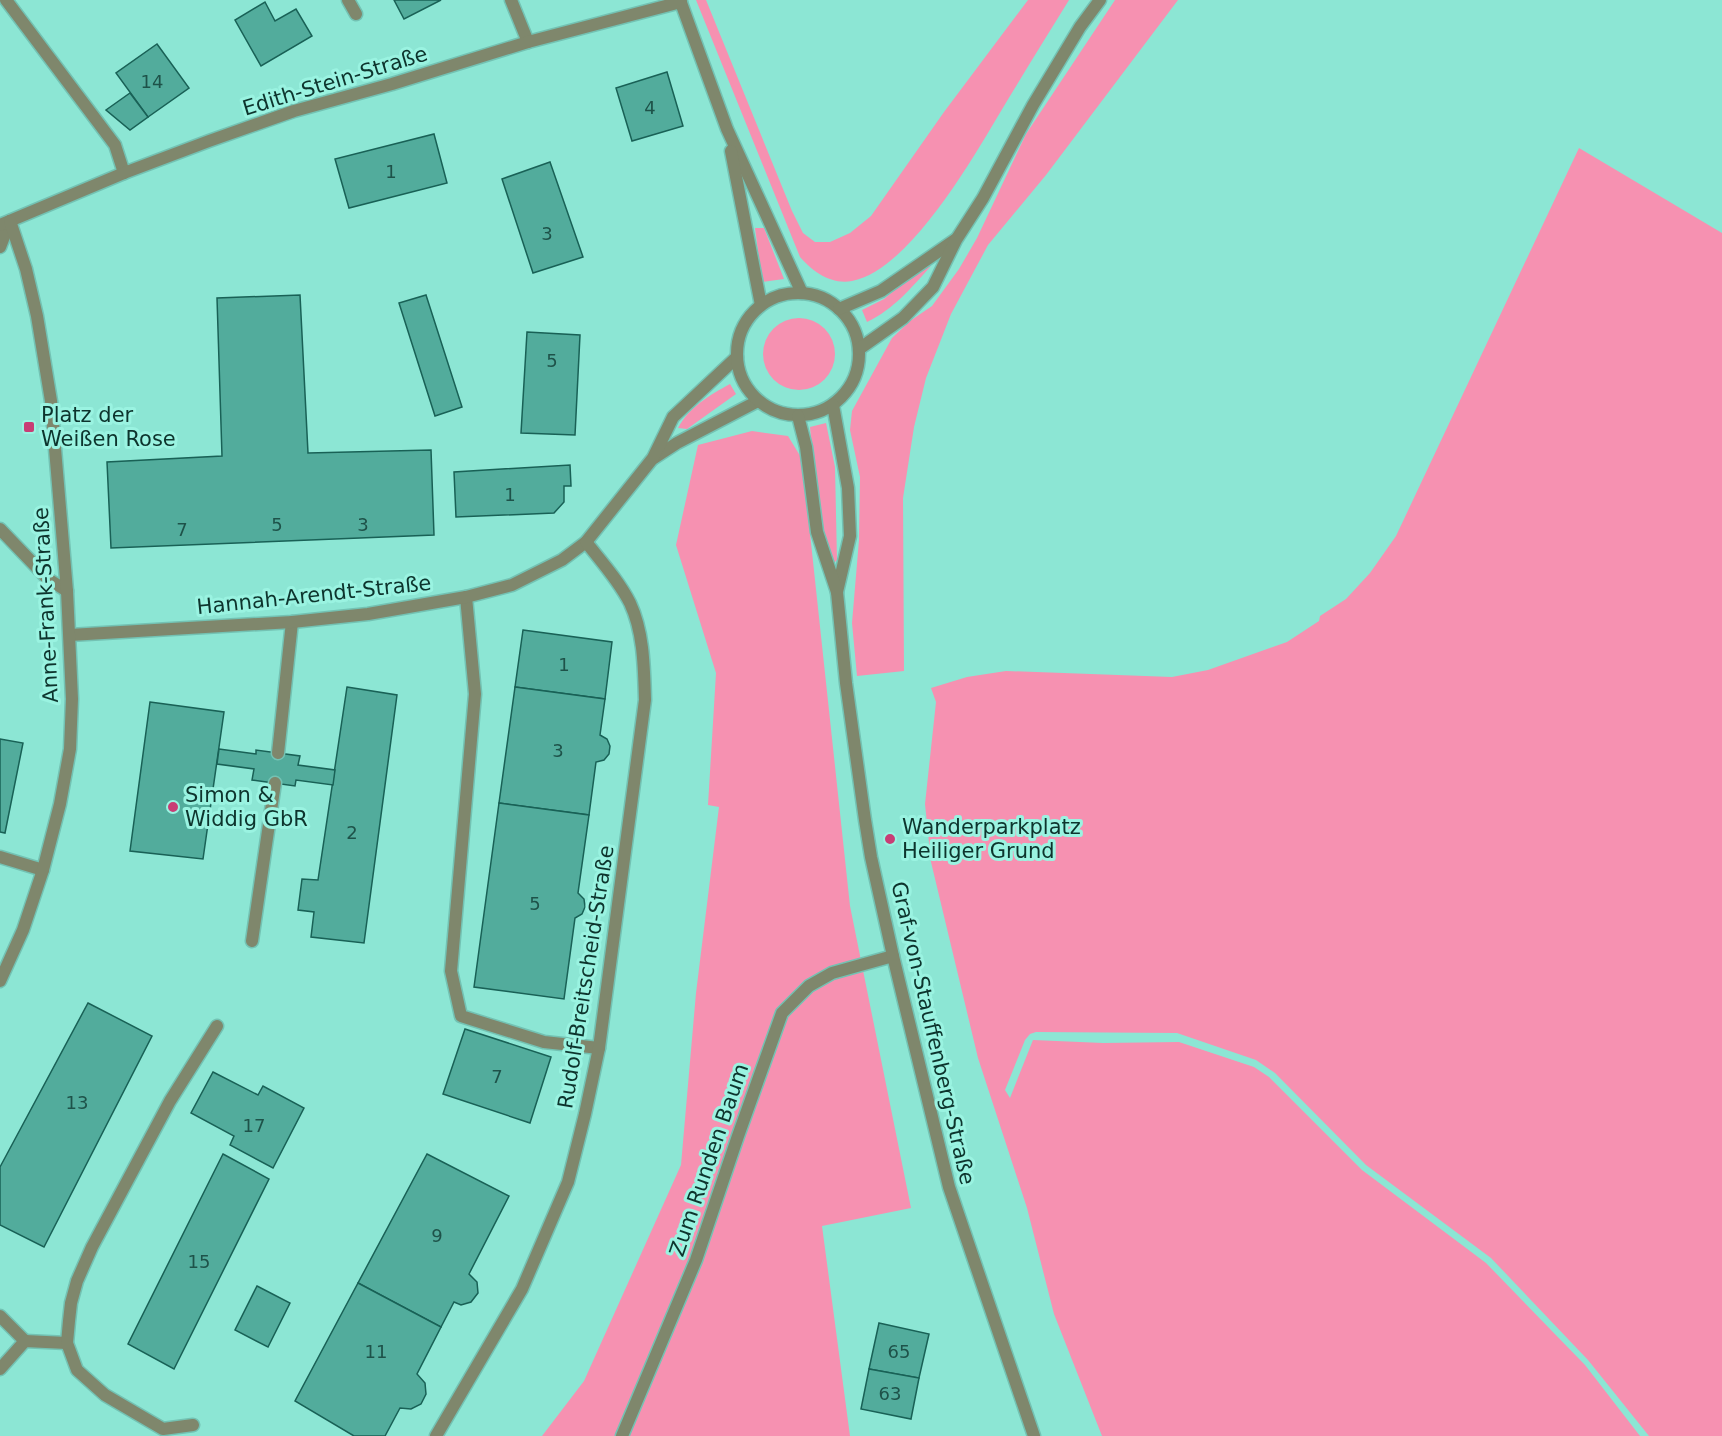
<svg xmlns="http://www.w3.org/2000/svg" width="1722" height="1436" font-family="'DejaVu Sans',sans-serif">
<rect width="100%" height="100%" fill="#8ce6d4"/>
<g fill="#f691b1">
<path d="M696,0H706L792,211L803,233L815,242H830L850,233L871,216L944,112L1028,0H1069C1048,34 1027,68 1007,101C977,151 911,270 852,281C831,285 812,271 800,257Z"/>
<path d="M1115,0H1178L1046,175L988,245L951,314L926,378L914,427L903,498L904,671L857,676L852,623L859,540L860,477L850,430L852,411L892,338L910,321L932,306L959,269L977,238L1026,134Z"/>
<path d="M1579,148L1722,233V1436H1649L1588,1360L1491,1258L1366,1165L1275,1073L1256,1060L1177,1033L1036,1032L1030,1034L1025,1040L1005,1090L1010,1098L1033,1040L1103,1043L1179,1042L1254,1067L1269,1077L1362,1170L1486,1263L1585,1365L1640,1436H1102L1054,1314L1027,1208L978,1058L931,862L925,804L936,702L931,688L967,677L1006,671L1172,677L1208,670L1287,642L1319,621L1320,616L1346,599L1370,573L1396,536Z"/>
<path d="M755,228H764L784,279L762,282Z"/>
<path d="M931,266C911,288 894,309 867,322L862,310L884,299L915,273Z"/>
<circle cx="799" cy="354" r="36"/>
<path d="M730,384L736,394L687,429L678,428C689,407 710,395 730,384Z"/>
<path d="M826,423L835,467L837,560L833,564L820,530L810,427Z"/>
<path d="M752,431L788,436L802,459L850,906L911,1208L822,1226L850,1436H542L584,1381L681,1165L696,993L719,807L708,805L716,673L676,545L698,445Z"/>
</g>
<g fill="#52ac9c" stroke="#196156" stroke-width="1.5">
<path d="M394,0H441L404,19Z"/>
<path d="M265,2L275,21L296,9L312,36L261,66L235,20Z"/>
<path d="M157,44L189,88L148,117L116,73Z"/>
<path d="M667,72L683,126L632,141L616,88Z"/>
<path d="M130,93L148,117L130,130L106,110Z"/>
<path d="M434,134L447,183L349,208L335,159Z"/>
<path d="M550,162L583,257L533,273L502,179Z"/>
<path d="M300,295L308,453L431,450L434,535L111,548L107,462L222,456L217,298Z"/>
<path d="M426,295L462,407L435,416L399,303Z"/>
<path d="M527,332L580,335L575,435L521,433Z"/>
<path d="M570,465L571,486H564V502L554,513L456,517L454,472Z"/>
<path d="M523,630L612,642L605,699L515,687Z"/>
<path d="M347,687L397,695L364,943L311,937L314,912L298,910L302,879L318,880Z"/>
<path d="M515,687L605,699L600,735L607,739L610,746L609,754L604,760L596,762L589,815L499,803Z"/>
<path d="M150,702L224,712L203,859L130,851Z"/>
<path d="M0,739L23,743L5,833L0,832Z"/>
<path d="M219,749L256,754V750L300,756L298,765L335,770L333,785L296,780L295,786L252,780L254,769L217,764Z"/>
<path d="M499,803L589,815L578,893L584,899L585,907L582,914L575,918L564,999L474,987Z"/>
<path d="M88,1003L152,1036L44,1247L0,1225V1167Z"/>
<path d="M465,1029L551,1057L530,1123L443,1094Z"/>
<path d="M213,1072L258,1095L263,1086L304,1108L273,1168L230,1145L234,1136L191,1113Z"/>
<path d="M223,1154L269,1179L174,1369L128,1344Z"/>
<path d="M427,1154L509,1196L469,1274L477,1282L478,1293L471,1302L461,1305L454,1302L441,1327L358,1283Z"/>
<path d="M358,1283L441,1327L417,1374L425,1383L426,1394L421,1404L411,1409L400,1408L385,1436H354L295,1401Z"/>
<path d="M257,1286L290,1303L268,1347L235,1330Z"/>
<path d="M879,1323L929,1334L919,1378L869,1369Z"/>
<path d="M869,1369L919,1378L911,1419L861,1409Z"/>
</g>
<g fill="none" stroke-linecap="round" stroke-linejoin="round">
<g stroke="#73c2b3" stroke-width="15">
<g id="service">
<path d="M348,0L356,14"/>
<path d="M466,597L475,694L451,971L461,1016L544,1042L599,1048"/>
<path d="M278,753L292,622"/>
<path d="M0,857L43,870"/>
<path d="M252,941L275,783"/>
<path d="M0,1316L25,1341"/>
<path d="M0,1369L25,1341L67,1343"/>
<path d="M193,1425L163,1429L105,1395L77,1370L67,1343L69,1321L71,1303L77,1281L92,1247L170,1101L217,1026"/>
</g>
</g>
<g stroke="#73c2b3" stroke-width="15">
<g id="pedestrian">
<path d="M0,247L10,221"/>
<path d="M0,529L48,579L67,591"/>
</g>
</g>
<g stroke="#73c2b3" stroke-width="15">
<g id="minor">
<path d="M6,0L115,145L124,173"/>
<path d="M511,0L528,42"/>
<path d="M680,0L727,129L802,293"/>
<path d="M731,151L761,305"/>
<path d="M0,225L124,173L209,141L294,111L392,84L528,42L681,2"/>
<path d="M654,458L677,443L758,401"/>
<path d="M70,635L292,622L368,614L466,597L512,585L562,560L586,542L653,458L673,417L737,357"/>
<path d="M0,981L23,930L43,870L60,804L70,749L72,699L67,591L51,401L37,316L26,269L10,221"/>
<path d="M436,1436L522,1289L568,1182L585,1114L599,1048L645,700C644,668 644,633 630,603C619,581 601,561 586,542"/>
<path d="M622,1436L696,1260L738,1136L782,1013L809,986L832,973L893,956"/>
</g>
</g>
<g stroke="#73c2b3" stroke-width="15">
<g id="tertiary">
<circle cx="798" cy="354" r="61"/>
<path d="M839,309L881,291L955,240"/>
<path d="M859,349L903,318L933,287L956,240L983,198L1033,105L1080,27L1100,0"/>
<path d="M833,405L848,488L850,536L837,592"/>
<path d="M798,416L806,447L817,532L837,592L846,683L865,820L871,857L893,956L949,1187L1034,1436"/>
</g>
</g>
<use href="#service" stroke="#7f876c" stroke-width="12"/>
<use href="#pedestrian" stroke="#7f876c" stroke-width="12"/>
<use href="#minor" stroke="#7f876c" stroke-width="12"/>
<use href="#tertiary" stroke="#7f876c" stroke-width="12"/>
</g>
<g fill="#c83d75" stroke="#9af3e1" stroke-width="2">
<rect x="23" y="421" width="12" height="12" rx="3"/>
<circle cx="173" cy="807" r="6"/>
<circle cx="890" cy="839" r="6"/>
</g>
<g text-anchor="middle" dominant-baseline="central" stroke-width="6" stroke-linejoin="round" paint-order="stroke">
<g font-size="18" fill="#1e5249">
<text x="152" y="81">14</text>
<text x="650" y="107">4</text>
<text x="391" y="171">1</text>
<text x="547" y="233">3</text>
<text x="552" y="360">5</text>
<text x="510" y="494">1</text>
<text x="277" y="524">5</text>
<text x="363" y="524">3</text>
<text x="182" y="529">7</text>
<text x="564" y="664">1</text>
<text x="558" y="750">3</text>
<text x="352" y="832">2</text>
<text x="535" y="903">5</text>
<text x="497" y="1076">7</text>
<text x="77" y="1102">13</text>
<text x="254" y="1125">17</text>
<text x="437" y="1235">9</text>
<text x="199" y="1261">15</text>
<text x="376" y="1351">11</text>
<text x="899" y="1351">65</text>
<text x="890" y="1393">63</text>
</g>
<g font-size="21" fill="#0d342d" stroke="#9af3e1">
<text transform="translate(335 81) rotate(-17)">Edith-Stein-Straße</text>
<text transform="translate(314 595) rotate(-6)">Hannah-Arendt-Straße</text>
<text transform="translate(46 605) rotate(-93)">Anne-Frank-Straße</text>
<text transform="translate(586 977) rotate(-81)">Rudolf-Breitscheid-Straße</text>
<text transform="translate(933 1033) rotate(77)">Graf-von-Stauffenberg-Straße</text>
<text transform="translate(709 1160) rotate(-71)">Zum Runden Baum</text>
</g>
<g font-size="21" fill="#0d342d" stroke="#9af3e1" text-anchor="start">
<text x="41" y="415">Platz der<tspan x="41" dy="24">Weißen Rose</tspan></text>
<text x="185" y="795">Simon &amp;<tspan x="185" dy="24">Widdig GbR</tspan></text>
<text x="902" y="827">Wanderparkplatz<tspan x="902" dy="24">Heiliger Grund</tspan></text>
</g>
</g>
</svg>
